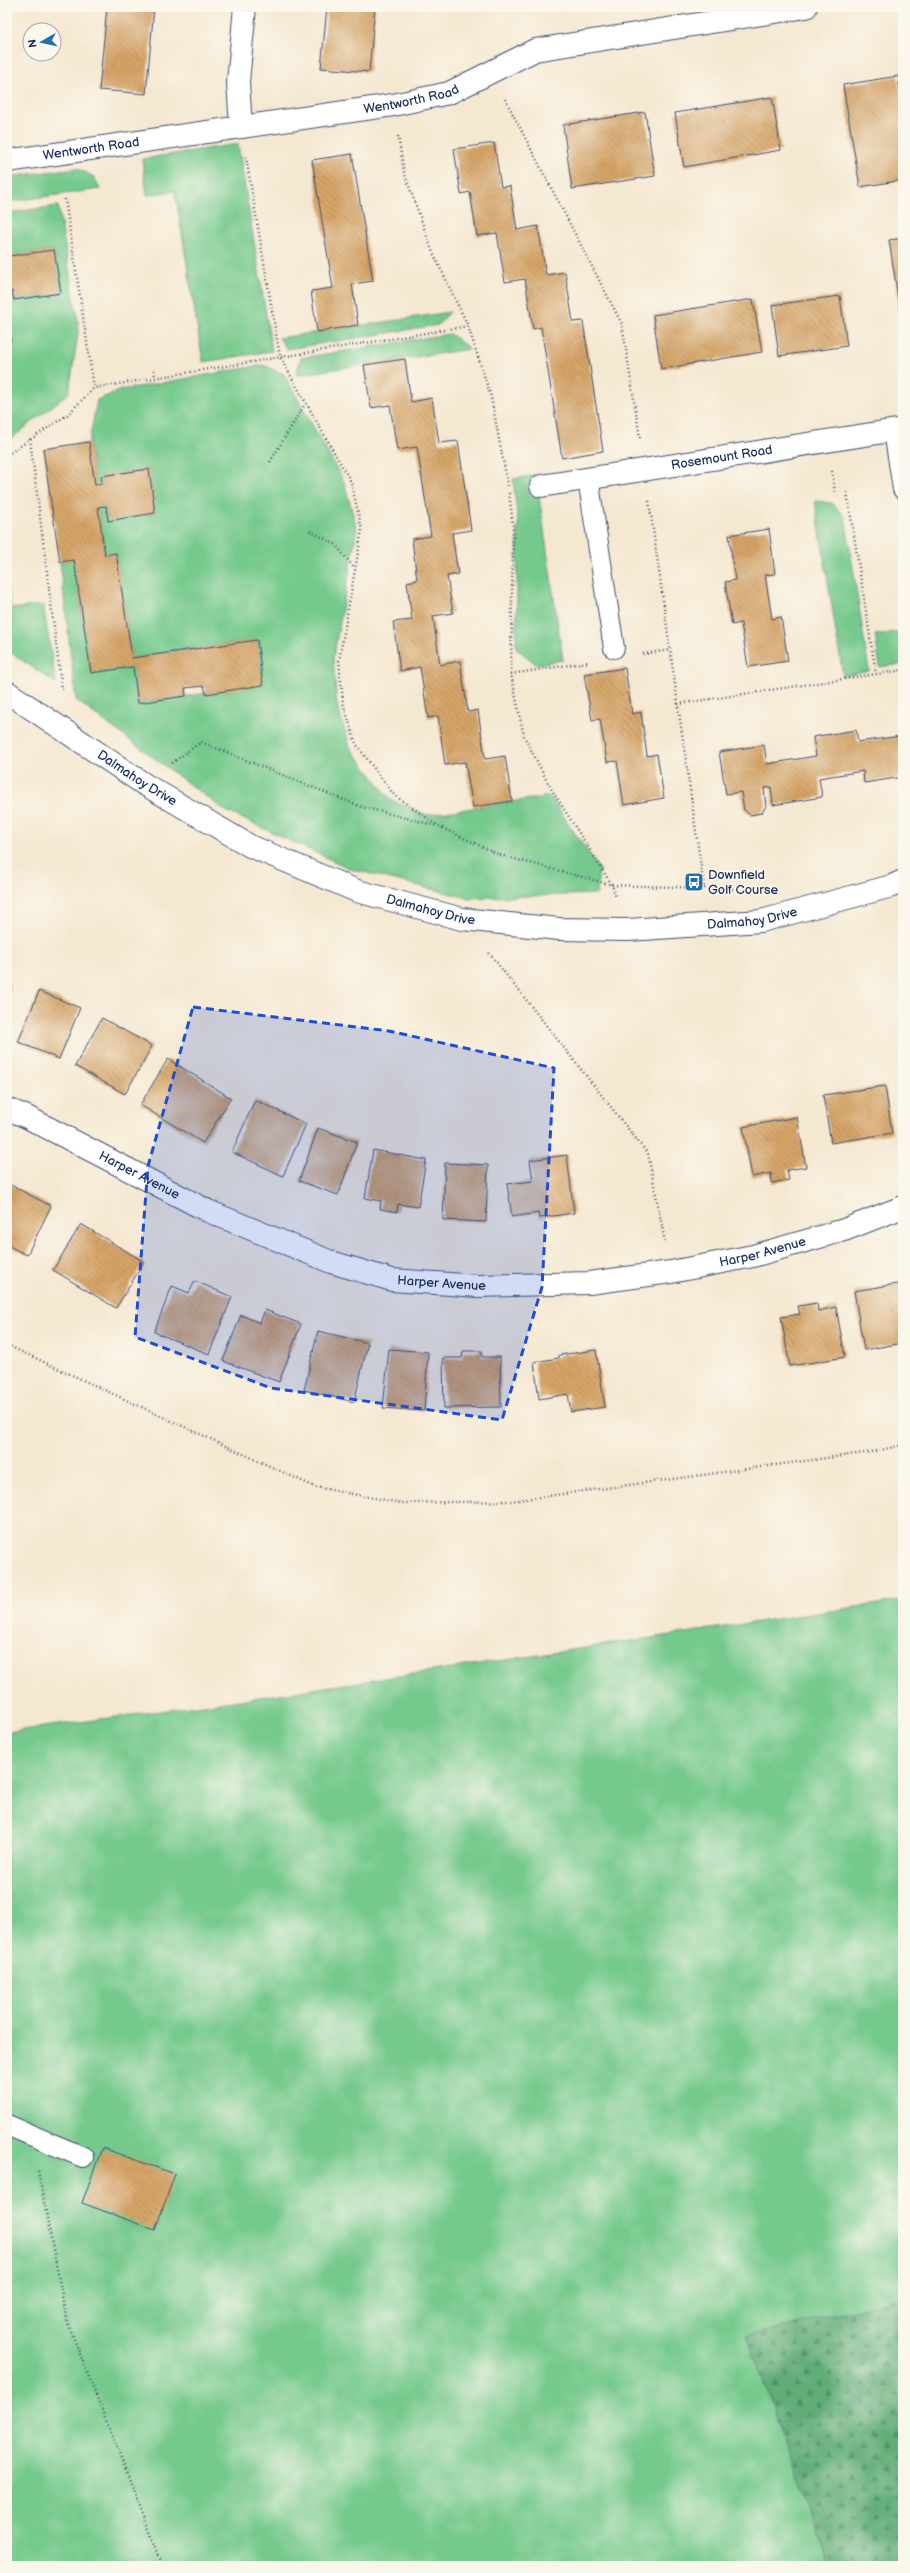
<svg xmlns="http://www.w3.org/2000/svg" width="910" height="2573" font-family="'Balsamiq Sans',sans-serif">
<defs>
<pattern id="forest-firs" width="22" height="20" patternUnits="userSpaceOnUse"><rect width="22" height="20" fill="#60ad78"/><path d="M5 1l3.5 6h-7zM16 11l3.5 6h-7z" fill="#4e8d66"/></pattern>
<pattern id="building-back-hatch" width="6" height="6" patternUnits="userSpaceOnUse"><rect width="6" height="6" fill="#d6a468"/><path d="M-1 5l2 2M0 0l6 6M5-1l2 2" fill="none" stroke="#ad8659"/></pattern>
</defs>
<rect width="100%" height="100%" fill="#fbf7ec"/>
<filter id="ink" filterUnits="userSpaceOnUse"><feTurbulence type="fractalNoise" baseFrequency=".025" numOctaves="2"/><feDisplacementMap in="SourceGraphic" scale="8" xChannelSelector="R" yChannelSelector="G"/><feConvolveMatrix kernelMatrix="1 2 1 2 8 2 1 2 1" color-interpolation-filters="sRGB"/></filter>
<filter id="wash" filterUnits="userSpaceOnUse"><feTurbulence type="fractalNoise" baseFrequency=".012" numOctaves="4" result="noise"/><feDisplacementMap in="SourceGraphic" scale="16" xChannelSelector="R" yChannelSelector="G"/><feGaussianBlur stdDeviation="0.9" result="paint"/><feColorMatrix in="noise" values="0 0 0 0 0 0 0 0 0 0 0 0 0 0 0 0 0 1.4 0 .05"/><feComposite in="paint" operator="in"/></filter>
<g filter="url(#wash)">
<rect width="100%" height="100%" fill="#f5e8d1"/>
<g fill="#75c98c" stroke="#487c75">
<path d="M238,144L272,351L203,362L175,191L147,195L142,159Z"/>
<path d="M77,168L94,177L100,189L7,202V177Z"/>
<path d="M58,206L79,327L69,393L7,442V342L11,341L7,291H12L14,300L60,293L54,250L9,256L10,263L7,264V213Z"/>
<path d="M450,312L438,325L287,349L279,338Z"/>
<path d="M450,334L470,349L296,375L301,358Z"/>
<path d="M263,365L284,374L344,482L357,529L333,659L337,705L350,747L391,800L427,815L550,796L599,869L597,894L468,898L351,869L224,810L76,700L60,562L74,560L91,673L133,667L138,703L263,685L257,640L132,658L116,554L105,555L98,507L106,506L108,520L155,513L149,469L101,476L102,484L95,485L89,442L97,400L121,390Z"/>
<path d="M536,475L563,660L536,664L516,648L518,523L513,479Z"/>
<path d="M815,501L832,503L845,517L869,671L843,676Z"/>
<path d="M7,584L11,609L43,605L56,683L7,650Z"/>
<path d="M903,631V664L880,667L875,635Z"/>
<path d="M903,1600V2566H7V1732L240,1700Z"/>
</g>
<path fill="url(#forest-firs)" stroke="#3e6e6b" d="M903,2298V2566H827L824,2547L747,2336Z"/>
<g id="blocks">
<g fill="url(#building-back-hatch)">
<path d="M107,7H154L146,94L99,90Z"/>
<path d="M327,7H375L369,72L321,68Z"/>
<path d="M898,76L903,109V180L860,187L843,85Z"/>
<path d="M772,97L781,150L684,167L675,113Z"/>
<path d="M645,112L655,176L572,189L563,125Z"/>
<path d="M494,143L501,187L510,186L517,230L538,226L546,275L565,272L573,322L583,321L603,451L562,458L541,327L533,329L525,279L505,282L497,233L477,236L470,192L461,194L454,149Z"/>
<path d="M352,154L373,281L352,284L358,325L317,332L311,291L333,288L312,160Z"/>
<path d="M903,238V322H902L889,240Z"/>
<path d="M54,250L61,293L14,300L12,291H7L9,256Z"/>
<path d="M840,296L847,346L779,356L772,305Z"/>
<path d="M753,299L762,352L661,369L653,315Z"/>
<path d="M7,319L11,341L7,342Z"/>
<path d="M405,359L411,402L432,398L439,443L458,441L471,530L452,533L458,574L447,576L453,613L433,616L440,665L460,661L468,712L478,710L485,759L505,756L512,801L473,807L465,762L445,765L438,716L428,718L420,667L400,671L393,622L412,620L407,582L417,580L412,539L431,536L417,447L397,450L390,405L371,408L364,365Z"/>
<path d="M89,442L95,485L102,484L101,476L149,469L155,513L108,521L106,506L98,507L105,555L116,553L132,658L257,640L263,685L206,694L204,686L185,688L186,696L138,703L133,667L91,673L74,560L60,562L43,449Z"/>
<path d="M769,529L775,574L765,575L772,619L781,617L788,661L748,667L741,623L732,625L725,582L735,580L729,535Z"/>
<path d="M625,668L632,714L641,712L647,756L657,754L664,798L624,805L617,761L607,762L600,719L592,720L584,674Z"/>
<path d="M903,723V777L864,783L863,771L819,778L822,797L773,805L771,787L764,788L766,806L762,813L750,815L744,810L741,792L726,794L719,752L764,745L767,764L816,756L813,737L856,730L858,742L901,736L899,724Z"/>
<path d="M7,984L11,985L8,999H7Z"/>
<path d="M39,991L80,1008L59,1059L18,1042Z"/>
<path d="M102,1018L152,1046L125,1094L75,1066Z"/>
<path d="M168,1059L231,1098L203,1143L140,1105Z"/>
<path d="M885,1086L892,1133L831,1143L823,1095Z"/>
<path d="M255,1100L306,1124L283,1176L232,1152Z"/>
<path d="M797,1117L806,1167L787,1170L789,1180L772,1183L771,1173L752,1177L743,1127Z"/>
<path d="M318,1128L357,1142L338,1195L299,1181Z"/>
<path d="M373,1150L426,1160L418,1207L398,1204L397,1212L380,1209L381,1201L365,1198Z"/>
<path d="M567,1155L574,1213L539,1218L538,1213L512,1217L507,1184L533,1181L530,1160Z"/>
<path d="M445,1163L488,1165L486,1222L443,1220Z"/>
<path d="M7,1183L51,1206L27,1255L7,1245Z"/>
<path d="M81,1224L144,1262L116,1308L53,1270Z"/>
<path d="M195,1281L232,1297L209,1354L154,1332L172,1286L189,1293Z"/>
<path d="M903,1283V1343L864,1350L854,1291Z"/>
<path d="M817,1303L818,1311L836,1307L845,1357L790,1366L781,1317L800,1314L798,1306Z"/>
<path d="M265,1310L301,1324L279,1382L223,1361L241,1315L260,1323Z"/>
<path d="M318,1331L368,1343L354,1402L304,1390Z"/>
<path d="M389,1349L428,1352L424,1411L383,1408Z"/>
<path d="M596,1350L605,1407L571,1412L568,1394L539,1399L534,1362L559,1358V1355Z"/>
<path d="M463,1351H482V1357H500L501,1407L444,1408L443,1358H462Z"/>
<path d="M102,2148L175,2174L155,2230L82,2203Z"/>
</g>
</g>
</g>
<g filter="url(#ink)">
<use href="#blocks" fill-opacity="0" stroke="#3c4b6f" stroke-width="1"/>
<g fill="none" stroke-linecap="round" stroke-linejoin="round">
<g stroke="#3c4b6f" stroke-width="22">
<g id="service">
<path d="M894,431L903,489"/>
<path d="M588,478L614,648"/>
<path d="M7,2125L83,2157"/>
</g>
</g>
<g stroke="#3c4b6f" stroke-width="24">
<g id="minor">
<path d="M241,127L238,82L245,7"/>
<path id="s1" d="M7,161L393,105L449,93L535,50L806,7"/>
<path id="s2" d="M541,486L903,429"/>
<path id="s3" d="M7,1109L25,1116L208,1211L331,1262L392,1280L478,1286L589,1283L671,1272L753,1256L844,1230L903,1207"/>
</g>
</g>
<g stroke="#3c4b6f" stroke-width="24">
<g id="tertiary">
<path id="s4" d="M7,692L144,784L250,846L357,891L462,919L559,929L628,930L761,921L892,886L903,881"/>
</g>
</g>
<g stroke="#3c4b6f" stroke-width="2.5" stroke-dasharray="1 3" stroke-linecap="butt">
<path d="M505,99L622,324L640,438"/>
<path d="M398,136L404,172L433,253L468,326L491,397L508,486"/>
<path d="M246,157L280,357L351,482L362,530L339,661L343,703L356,744L394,795L440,827L500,855L612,885L734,889"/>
<path d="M65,199L94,388"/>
<path d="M154,370L155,377"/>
<path d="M30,439L62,690"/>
<path d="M7,455L67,415L94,388L468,326"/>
<path d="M270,462L305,404"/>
<path d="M832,471L835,494"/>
<path d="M847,492L876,674"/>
<path d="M509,493L513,524L511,674L524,736L550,787L612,885L616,898"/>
<path d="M649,501L704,888"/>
<path d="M310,531L335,544L355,569"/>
<path d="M643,654L670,650"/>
<path d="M511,674L588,662"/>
<path d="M678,704L903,670"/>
<path d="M172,763L201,742L359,806L437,826"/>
<path d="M489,953L648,1154L665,1242"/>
<path d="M7,1345L315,1487L401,1503L511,1501L871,1452L903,1445"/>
<path d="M38,2171L67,2321L163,2566"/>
</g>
<use href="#service" stroke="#fff" stroke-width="20"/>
<use href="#minor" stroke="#fff" stroke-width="22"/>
<use href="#tertiary" stroke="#fff" stroke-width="22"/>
</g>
</g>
<path fill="#1d4ed8" fill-opacity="0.2" stroke="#1d4ed8" stroke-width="3" stroke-dasharray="8 5" stroke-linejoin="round" d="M193,1007L389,1031L554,1068L542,1287L502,1420L271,1388L135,1337L148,1166Z"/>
<defs>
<g id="bus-square" transform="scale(1)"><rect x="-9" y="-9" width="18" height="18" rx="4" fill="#1f6fb2" stroke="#fbf7ec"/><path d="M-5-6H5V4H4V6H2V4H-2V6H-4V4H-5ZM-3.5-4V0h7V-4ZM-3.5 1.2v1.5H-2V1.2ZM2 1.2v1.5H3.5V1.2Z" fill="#fff"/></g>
</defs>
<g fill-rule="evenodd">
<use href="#bus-square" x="694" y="882"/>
</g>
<g text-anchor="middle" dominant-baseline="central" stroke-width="3" stroke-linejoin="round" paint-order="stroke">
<g font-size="13" fill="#1b2f5e" stroke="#fbf7ec">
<text stroke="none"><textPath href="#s1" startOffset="409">Wentworth Road</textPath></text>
<text stroke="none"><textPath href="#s1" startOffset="85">Wentworth Road</textPath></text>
<text stroke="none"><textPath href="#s2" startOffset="183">Rosemount Road</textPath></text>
<text stroke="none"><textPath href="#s4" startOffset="156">Dalmahoy Drive</textPath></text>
<text stroke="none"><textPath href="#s4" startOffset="480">Dalmahoy Drive</textPath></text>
<text stroke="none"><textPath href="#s4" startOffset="804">Dalmahoy Drive</textPath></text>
<text stroke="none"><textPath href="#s3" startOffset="148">Harper Avenue</textPath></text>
<text stroke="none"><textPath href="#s3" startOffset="796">Harper Avenue</textPath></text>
<text stroke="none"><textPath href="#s3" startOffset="472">Harper Avenue</textPath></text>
</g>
<g font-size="13" fill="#1b2f5e" stroke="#fbf7ec" text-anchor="start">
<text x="708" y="875">Downfield<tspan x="708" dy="15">Golf Course</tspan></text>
</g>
</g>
<rect width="910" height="2573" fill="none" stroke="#fbf7ec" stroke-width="24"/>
<g transform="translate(42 42) rotate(261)"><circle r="19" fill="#fbf7ec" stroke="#a1a7b3"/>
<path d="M0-3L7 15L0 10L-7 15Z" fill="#1f6fb2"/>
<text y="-6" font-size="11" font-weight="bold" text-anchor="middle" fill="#1b2f5e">N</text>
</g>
</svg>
